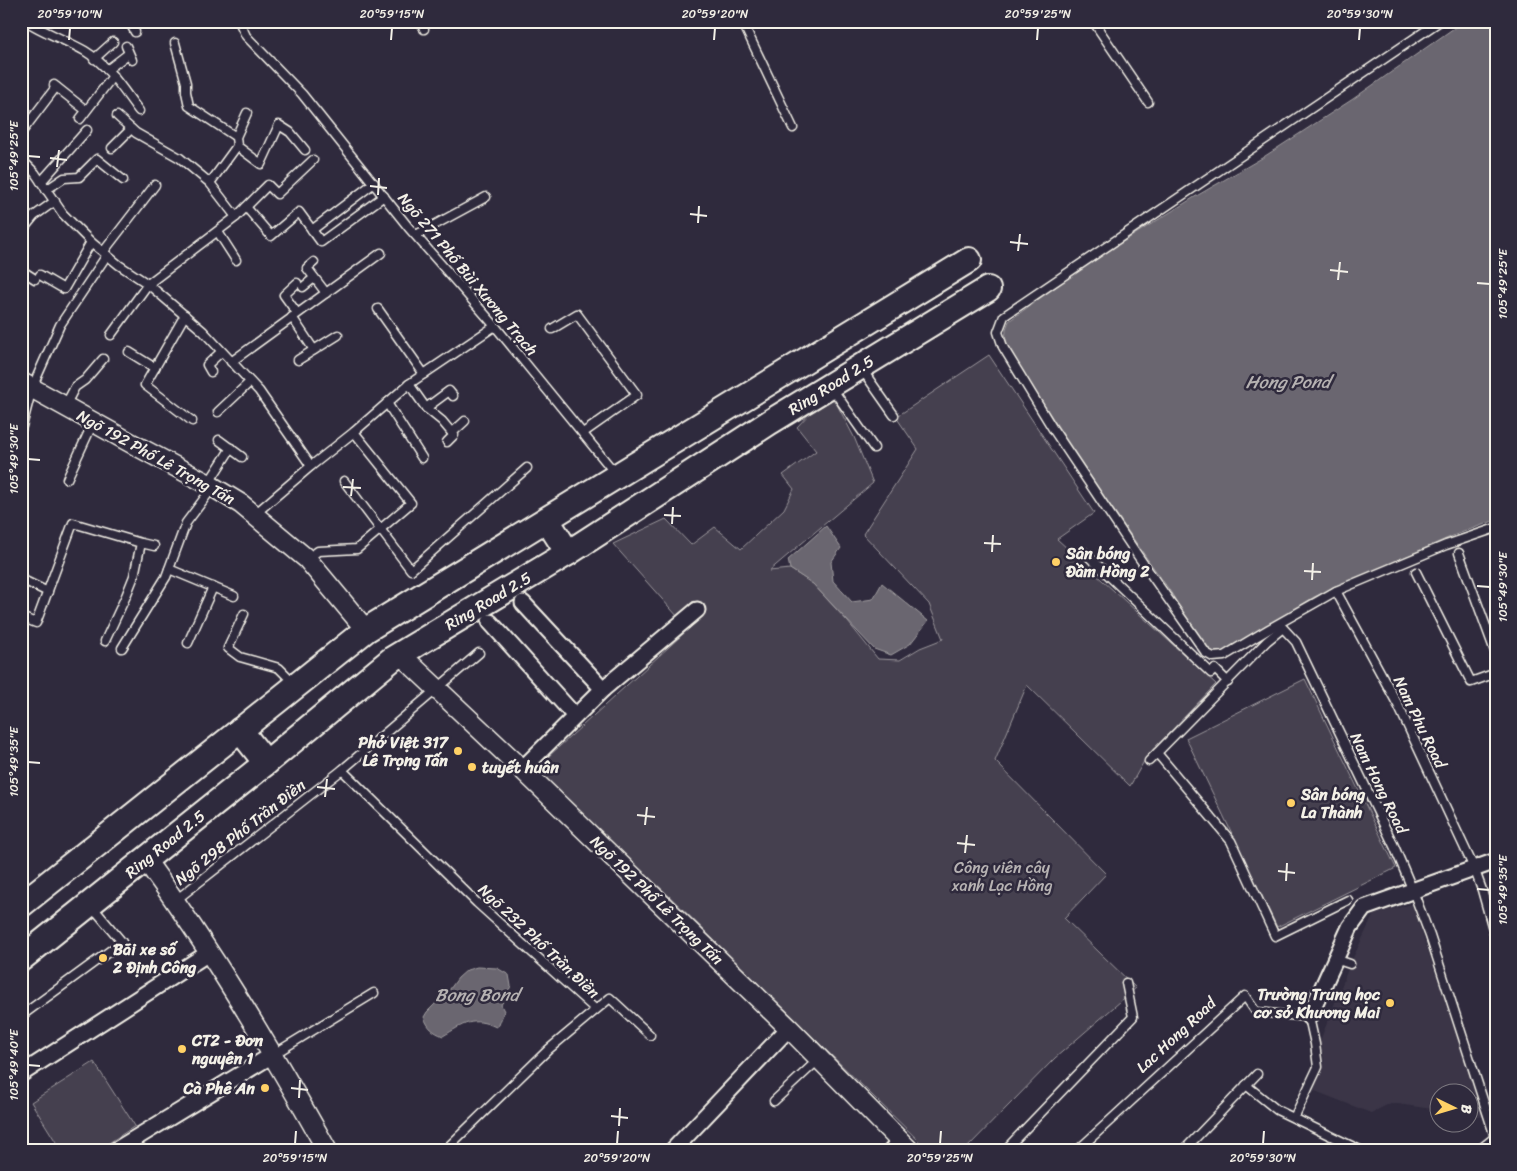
<svg xmlns="http://www.w3.org/2000/svg" width="1517" height="1171" font-family="Sriracha,sans-serif">
<rect width="100%" height="100%" fill="#2f2a3d"/>
<filter id="ink" filterUnits="userSpaceOnUse"><feTurbulence type="fractalNoise" baseFrequency=".02" numOctaves="2"/><feDisplacementMap in="SourceGraphic" scale="10" xChannelSelector="R" yChannelSelector="G"/><feConvolveMatrix kernelMatrix="1 2 1 2 8 2 1 2 1" color-interpolation-filters="sRGB"/></filter>
<g filter="url(#ink)">
<path fill="#3b3647" d="M1412,904L1479,1100L1484,1117L1470,1114V1094H1440L1439,1110L1391,1103L1371,1113L1310,1089L1324,1061L1320,1041L1350,964L1374,914Z"/>
<g fill="#454050" stroke="#9c989c">
<path d="M989,355L1094,513L1057,539L1216,684L1147,756L1130,786L1027,685L995,761L1106,874L1064,918L1136,988L1055,1058L965,1150H928L664,891L553,793C545,778 539,772 549,756L704,615L693,601L678,617L613,544L666,519L691,545L715,527L741,549L784,509L794,489L783,475L816,451L797,427L809,414L834,399L854,437L873,483L769,571L790,569L813,584L848,622L878,659L900,660L920,648L943,639L929,604L863,534L918,449L896,417Z"/>
<path d="M1305,679L1396,868L1277,927L1186,738Z"/>
<path d="M94,1062L135,1126L98,1150H61L31,1102Z"/>
</g>
<g fill="#6a6670" stroke="#a19ea0">
<path d="M1464,21H1496V520L1455,535L1314,597L1236,646C1227,651 1217,656 1208,648C1190,633 1181,607 1168,588C1111,509 1058,427 1005,345L1006,329L1009,321L1081,268L1193,198L1262,158L1353,99Z"/>
<path d="M826,526L841,548L831,562L833,581L852,602L873,599L882,583L928,621L910,644L891,655L874,649L813,584L790,569L788,560Z"/>
<path d="M477,967L497,968L509,975L511,986L501,1005L504,1011L499,1025L496,1027C472,1016 464,1024 443,1036C433,1032 428,1028 424,1017L427,1012L450,989L458,978L467,970Z"/>
</g>
<g fill="none" stroke-linecap="round" stroke-linejoin="round">
<g stroke="#f4f1e8" stroke-width="11">
<g id="service">
<path d="M26,21C45,33 66,40 85,51C108,65 123,90 139,111"/>
<path d="M129,21L135,32"/>
<path d="M167,21V23L174,21"/>
<path d="M239,21L246,36L302,94L409,228L495,326L615,473"/>
<path d="M421,21L424,29"/>
<path d="M742,21L793,128"/>
<path d="M1093,21L1148,102"/>
<path d="M1440,21L1004,316L998,332L1003,347L1053,429L1138,556L1206,653L1213,657L1224,656L1269,629L1336,591L1446,545L1496,528"/>
<path d="M175,43L186,83V92L189,106L236,137"/>
<path d="M126,46L132,60"/>
<path d="M94,59L113,42"/>
<path d="M107,70L128,54"/>
<path d="M54,85L83,108"/>
<path d="M117,116L136,133L180,158L210,183L236,217"/>
<path d="M80,119L113,76"/>
<path d="M21,133L56,87"/>
<path d="M237,146L261,164L279,125L290,132L305,150"/>
<path d="M112,148L131,129"/>
<path d="M21,159L35,173L63,214L91,242L119,265L148,284L203,331L259,391L311,466"/>
<path d="M41,182L87,130"/>
<path d="M210,183L237,146L236,137L247,113"/>
<path d="M46,190L64,178L79,177L97,159L123,180"/>
<path d="M246,207L271,236L299,212L321,242L384,196"/>
<path d="M312,230L374,183"/>
<path d="M21,232L34,216L55,201"/>
<path d="M218,232L236,260"/>
<path d="M416,235L486,197"/>
<path d="M104,251L155,185"/>
<path d="M314,262L307,268L326,293"/>
<path d="M21,270L35,279"/>
<path d="M40,275L64,289L91,242"/>
<path d="M303,287L314,278"/>
<path d="M378,309L424,374"/>
<path d="M297,313L284,295L297,283"/>
<path d="M185,315L145,385L192,421"/>
<path d="M292,317L314,350"/>
<path d="M552,329L577,314L637,395L583,433"/>
<path d="M111,335L148,284L236,217L268,185L277,194L313,160"/>
<path d="M129,352L155,368"/>
<path d="M298,360L338,335"/>
<path d="M231,362L381,253"/>
<path d="M861,368L894,415"/>
<path d="M211,372L207,365L221,352"/>
<path d="M409,384L426,408L442,421L452,433"/>
<path d="M831,387L874,448"/>
<path d="M387,403L422,458"/>
<path d="M65,406L75,387L85,380L103,359"/>
<path d="M426,408L449,391L453,396"/>
<path d="M218,412L250,382"/>
<path d="M21,430L32,388L60,325L107,255"/>
<path d="M219,440L242,457"/>
<path d="M447,442L454,435L452,433L465,421"/>
<path d="M67,479L93,423"/>
<path d="M344,481L411,570L527,468"/>
<path d="M208,484L231,448"/>
<path d="M255,514L311,466L354,432L409,384L495,326"/>
<path d="M141,543L154,546"/>
<path d="M1084,552L1211,673L1215,669L1228,682"/>
<path d="M1459,553L1496,654"/>
<path d="M307,559L318,551L357,549L411,503L354,432"/>
<path d="M169,569L234,596"/>
<path d="M1416,572L1471,682L1496,673"/>
<path d="M21,579L48,592"/>
<path d="M1336,591L1398,705L1474,868L1482,890L1496,940"/>
<path d="M244,614L228,648L240,657L279,668L295,684"/>
<path d="M21,617L36,623L73,523L141,543L134,576L126,596L105,641"/>
<path d="M188,643L213,587"/>
<path d="M122,648L166,577L186,523L213,487"/>
<path d="M1157,753L1231,841L1275,936L1348,900"/>
<path d="M1149,761L1267,641L1283,628L1296,642L1394,846L1413,891L1430,936L1496,1140"/>
<path d="M342,770L477,903L595,1009"/>
<path d="M176,900L342,770L479,653"/>
<path d="M1335,959L1350,964"/>
<path d="M21,1016L122,942L91,905"/>
<path d="M274,1054L374,993"/>
<path d="M1246,1085L1277,1110L1360,1150"/>
<path d="M774,1101L819,1059"/>
<path d="M445,1150L549,1049L610,998L650,1035"/>
<path d="M887,1150L897,1139"/>
<path d="M1005,1150L1133,1017L1126,983"/>
<path d="M1078,1150L1245,996L1256,1012L1309,1017L1315,1044L1318,1067L1294,1118"/>
<path d="M1184,1150L1257,1074"/>
<path d="M1479,1150L1494,1138"/>
</g>
</g>
<g stroke="#f4f1e8" stroke-width="19">
<g id="minor">
<path d="M523,603L603,689"/>
<path d="M490,622L575,716"/>
<path d="M522,769L603,689L697,610"/>
<path d="M1309,1017L1350,927L1364,908L1496,861"/>
<path d="M21,1074L210,952"/>
<path d="M116,1150L274,1054"/>
<path d="M673,1150L789,1028"/>
</g>
</g>
<g stroke="#f4f1e8" stroke-width="22">
<g id="tertiary">
<path d="M21,382L131,443L208,484L241,504L307,559L366,630"/>
<path d="M400,654L522,769L789,1028L909,1150"/>
<path d="M145,859C213,952 271,1050 327,1150"/>
</g>
</g>
<g stroke="#f4f1e8" stroke-width="28">
<g id="primary">
<path d="M547,520L568,553"/>
<path d="M240,730L266,763"/>
<path d="M21,905L366,630L969,260"/>
<path d="M21,959L266,763L392,659L568,553L770,422L988,289"/>
</g>
</g>
<use href="#service" stroke="#2f2a3d" stroke-width="8"/>
<use href="#minor" stroke="#2f2a3d" stroke-width="15"/>
<use href="#tertiary" stroke="#2f2a3d" stroke-width="19"/>
<use href="#primary" stroke="#2f2a3d" stroke-width="24"/>
</g>
</g>
<path fill="none" stroke="#f4f1e8" stroke-width="2" d="M69,40L70,28M391,40L392,28M714,40L715,28M1037,40L1038,28M1359,40L1360,28M28,156L40,157M50,158L67,160M57,167L59,150M370,186L387,188M378,195L379,178M690,214L707,216M698,223L699,206M1010,242L1028,244M1018,251L1020,234M1330,270L1348,272M1338,280L1340,262M1477,283L1490,284M28,459L40,460M343,487L361,488M351,496L353,479M664,515L681,516M672,524L673,507M984,543L1001,544M992,552L993,535M1304,571L1321,572M1312,580L1313,563M1477,586L1490,587M28,762L40,763M317,787L335,789M325,797L327,779M637,815L655,817M645,825L647,807M957,843L975,845M965,853L967,835M1278,871L1295,873M1286,881L1287,863M1477,889L1490,890M28,1065L40,1066M291,1088L308,1090M299,1098L300,1080M611,1116L628,1118M619,1126L620,1108M295,1144L296,1131M617,1144L618,1131M940,1144L941,1131M1263,1144L1264,1131"/>
<g fill="#ffd166" stroke="#2f2a3d" stroke-width="2">
<circle cx="1056" cy="562" r="5"/>
<circle cx="458" cy="751" r="5"/>
<circle cx="472" cy="767" r="5"/>
<circle cx="1291" cy="803" r="5"/>
<circle cx="103" cy="958" r="5"/>
<circle cx="1390" cy="1003" r="5"/>
<circle cx="182" cy="1049" r="5"/>
<circle cx="265" cy="1088" r="5"/>
</g>
<g text-anchor="middle" dominant-baseline="central" stroke-width="5" stroke-linejoin="round" paint-order="stroke">
<g font-size="16" fill="#f4f1e8" stroke="#2f2a3d">
<text transform="translate(468 274) rotate(50)">Ngõ 271 Phố Bùi Xương Trạch</text>
<text transform="translate(831 385) rotate(-32)">Ring Road 2.5</text>
<text transform="translate(156 457) rotate(29)">Ngõ 192 Phố Lê Trọng Tấn</text>
<text transform="translate(488 601) rotate(-31)">Ring Road 2.5</text>
<text transform="translate(1420 722) rotate(64)">Nam Phu Road</text>
<text transform="translate(1379 783) rotate(64)">Nam Hong Road</text>
<text transform="translate(240 832) rotate(-38)">Ngõ 298 Phố Trần Điền</text>
<text transform="translate(165 844) rotate(-39)">Ring Road 2.5</text>
<text transform="translate(657 900) rotate(44)">Ngõ 192 Phố Lê Trọng Tấn</text>
<text transform="translate(539 941) rotate(43)">Ngõ 232 Phố Trần Điền</text>
<text transform="translate(1176 1035) rotate(-43)">Lac Hong Road</text>
</g>
<g font-size="16" font-weight="bold" fill="#f4f1e8" stroke="#2f2a3d" text-anchor="start">
<text x="1066" y="553">Sân bóng<tspan x="1066" dy="18">Đầm Hồng 2</tspan></text>
<text x="448" y="742" text-anchor="end">Phở Việt 317<tspan x="448" dy="18">Lê Trọng Tấn</tspan></text>
<text x="482" y="767">tuyết huân</text>
<text x="1301" y="794">Sân bóng<tspan x="1301" dy="18">La Thành</tspan></text>
<text x="113" y="949">Bãi xe số<tspan x="113" dy="18">2 Định Công</tspan></text>
<text x="1380" y="994" text-anchor="end">Trường Trung học<tspan x="1380" dy="18">cơ sở Khương Mai</tspan></text>
<text x="192" y="1040">CT2 - Đơn<tspan x="192" dy="18">nguyên 1</tspan></text>
<text x="255" y="1088" text-anchor="end">Cà Phê An</text>
</g>
<g font-size="16" fill="#b7b3b3" stroke="#2f2a3d">
<text x="1002" y="867">Công viên cây<tspan x="1002" dy="18">xanh Lạc Hồng</tspan></text>
</g>
<g font-size="18" font-style="italic" fill="#b6b2b2" stroke="#2f2a3d">
<text x="1288" y="382">Hong Pond</text>
<text x="477" y="995">Bong Bond</text>
</g>
</g>
<rect width="1517" height="1171" fill="none" stroke="#2f2a3d" stroke-width="55"/>
<g transform="translate(1454 1108) rotate(95)"><circle r="24" fill="#2f2a3d" stroke="#7e7a81"/>
<path d="M0-4L9 19L0 12L-9 19Z" fill="#ffd166"/>
<text y="-8" font-size="14" font-weight="bold" text-anchor="middle" fill="#f4f1e8">B</text>
</g>
<rect x="28" y="28" width="1462" height="1116" fill="none" stroke="#f4f1e8" stroke-width="2"/>
<g font-size="12" text-anchor="middle" fill="#f4f1e8">
<text x="70" y="18">20°59'10"N</text>
<text x="392" y="18">20°59'15"N</text>
<text x="715" y="18">20°59'20"N</text>
<text x="1038" y="18">20°59'25"N</text>
<text x="1360" y="18">20°59'30"N</text>
<text transform="translate(14 156) rotate(-90)" y="4">105°49'25"E</text>
<text transform="translate(1503 284) rotate(-90)" y="4">105°49'25"E</text>
<text transform="translate(14 459) rotate(-90)" y="4">105°49'30"E</text>
<text transform="translate(1503 587) rotate(-90)" y="4">105°49'30"E</text>
<text transform="translate(14 762) rotate(-90)" y="4">105°49'35"E</text>
<text transform="translate(1503 890) rotate(-90)" y="4">105°49'35"E</text>
<text transform="translate(14 1065) rotate(-90)" y="4">105°49'40"E</text>
<text x="295" y="1162">20°59'15"N</text>
<text x="617" y="1162">20°59'20"N</text>
<text x="940" y="1162">20°59'25"N</text>
<text x="1263" y="1162">20°59'30"N</text>
</g>
</svg>
